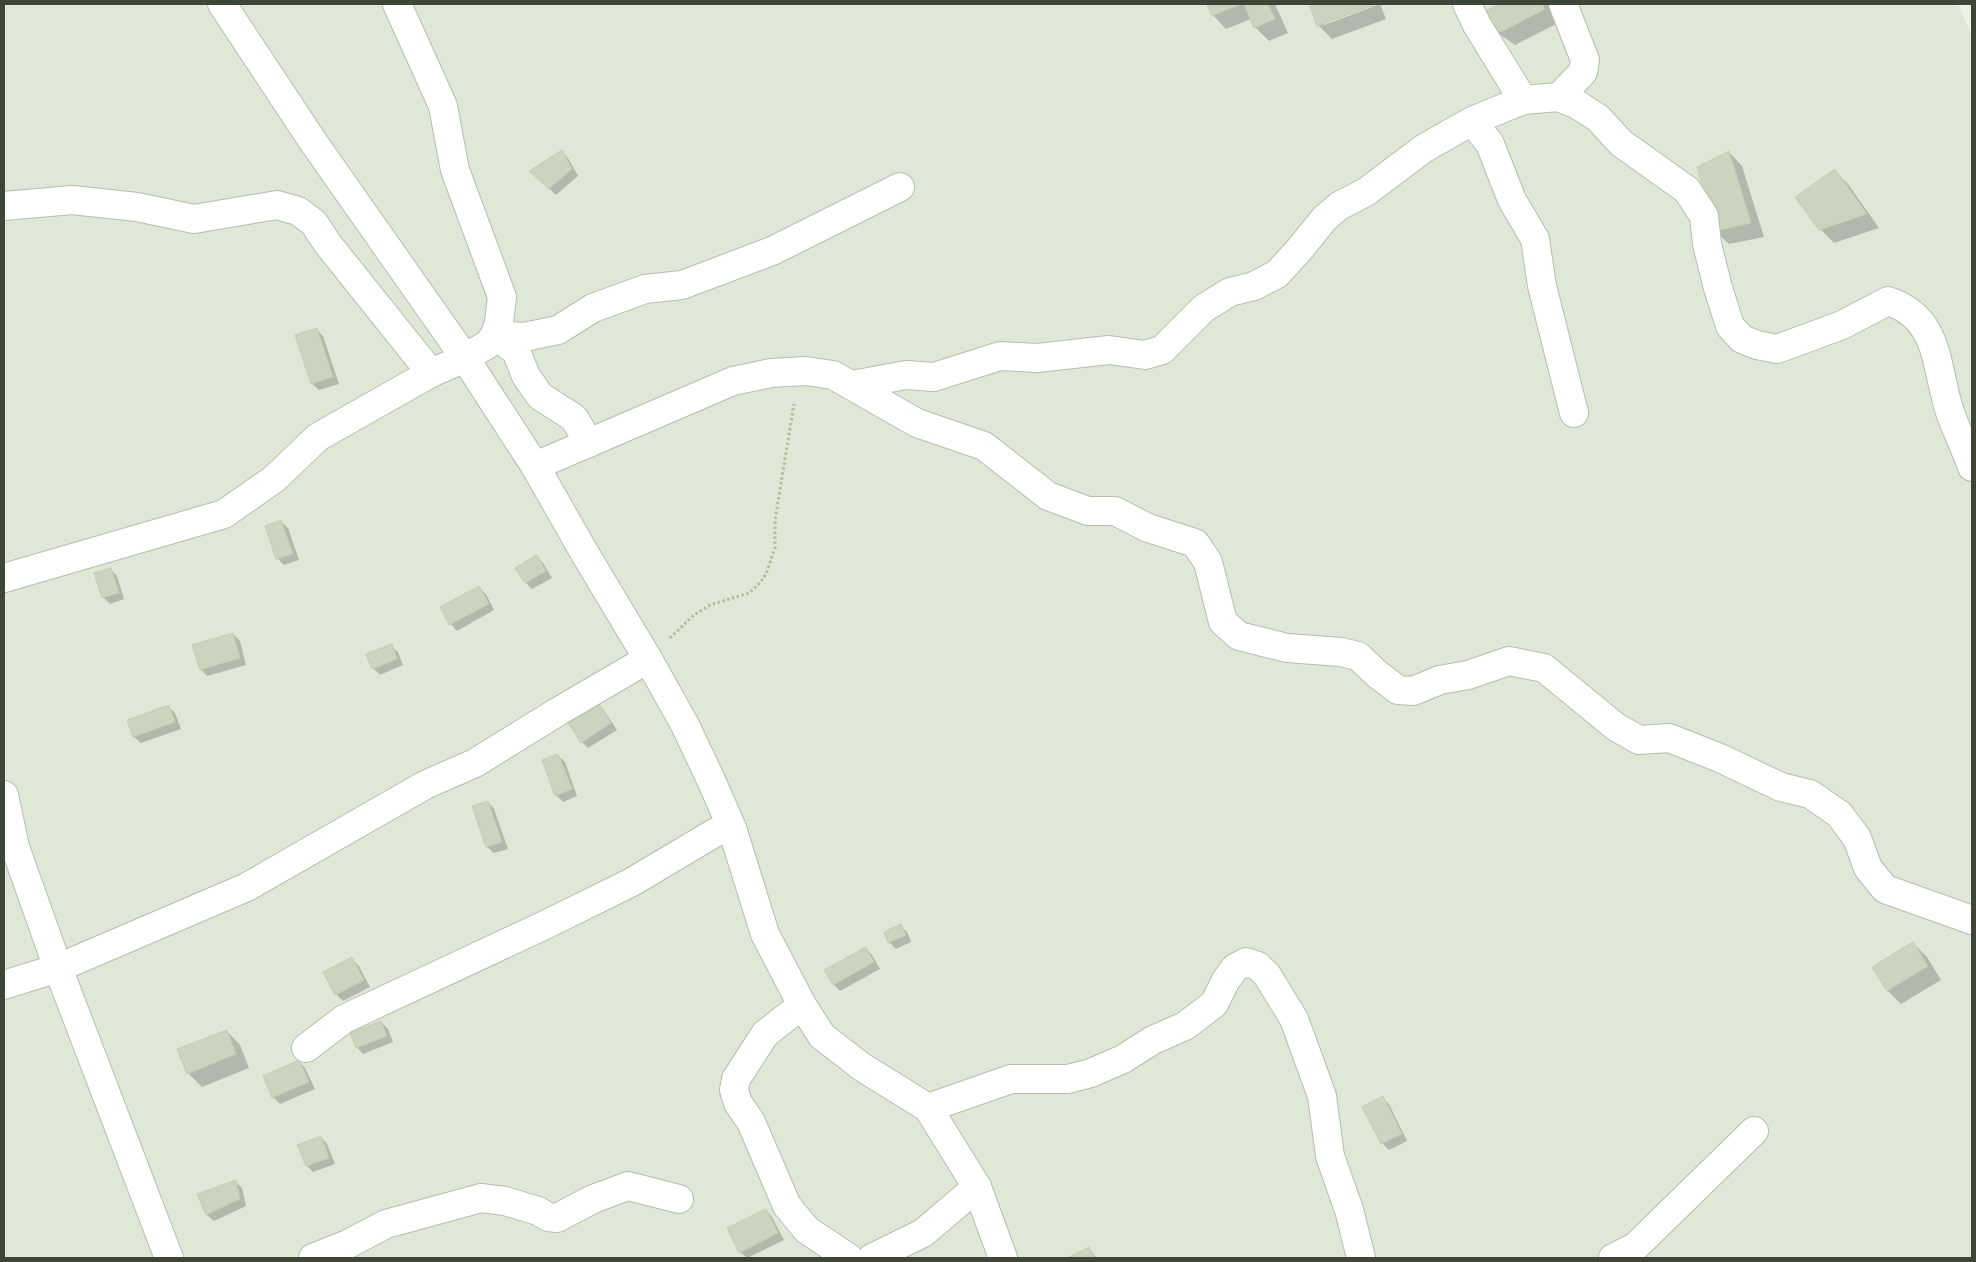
<svg xmlns="http://www.w3.org/2000/svg" width="1976" height="1262" font-family="'Alegreya Sans',sans-serif">
<rect width="100%" height="100%" fill="#eef3e8"/>
<path fill="#dfe7d6" d="M4,4H1958L1972,36V1258H4Z"/>
<g fill="#0003">
<path d="M1208,4H1275L1288,33L1269,41L1255,27L1251,19L1226,29L1213,15Z"/>
<path d="M1314,4H1375L1324,22V25L1380,4L1386,19L1332,39L1318,25L1311,5Z"/>
<path d="M1502,4H1548L1558,23L1515,45L1492,29L1478,16Z"/>
<path d="M562,151L568,158L578,176L556,195L531,171Z"/>
<path d="M1729,152L1742,166L1764,237L1729,244L1715,231Z"/>
<path d="M1834,171L1848,184L1879,228L1834,243L1820,229Z"/>
<path d="M316,329L323,336L339,384L319,390L312,384L296,335Z"/>
<path d="M281,522L288,528L299,560L284,565L278,559Z"/>
<path d="M537,557L543,563L552,578L532,589L526,583L517,568Z"/>
<path d="M110,569L117,576L124,599L110,604L103,597Z"/>
<path d="M479,588L486,594L494,610L457,631L451,624Z"/>
<path d="M233,634L240,641L246,665L207,676L201,669Z"/>
<path d="M391,646L398,652L403,665L380,675L373,668Z"/>
<path d="M596,702L603,709L617,730L588,748L582,742Z"/>
<path d="M169,707L175,713L181,729L141,743L134,737Z"/>
<path d="M558,756L565,762L577,796L563,802L556,795Z"/>
<path d="M488,802L494,809L508,849L494,853L487,847L474,807Z"/>
<path d="M901,926L907,932L911,942L896,949L889,942Z"/>
<path d="M1913,943L1927,957L1941,980L1901,1004L1888,991Z"/>
<path d="M866,948L872,955L880,969L840,991L834,985L826,971Z"/>
<path d="M352,959L359,966L370,987L343,1001L336,994Z"/>
<path d="M381,1022L388,1029L393,1042L363,1054L357,1047Z"/>
<path d="M227,1031L240,1045L249,1068L202,1087L188,1073Z"/>
<path d="M299,1061L305,1068L315,1089L280,1104L273,1097Z"/>
<path d="M1382,1097L1389,1104L1407,1141L1389,1150L1382,1143Z"/>
<path d="M321,1137L327,1144L335,1164L313,1172L307,1166L299,1145Z"/>
<path d="M235,1181L242,1188L246,1206L214,1221L207,1215L199,1195Z"/>
<path d="M766,1210L772,1217L784,1240L747,1258L740,1252Z"/>
<path d="M1089,1249L1097,1258H1069Z"/>
</g>
<g fill="#cbd4be" stroke="#c3cfb1">
<path d="M1206,4H1241L1212,16Z"/>
<path d="M1244,4H1268L1275,19L1254,28Z"/>
<path d="M1309,4H1373L1374,5L1317,26Z"/>
<path d="M1499,4H1542L1545,9L1501,32L1476,16Z"/>
<path d="M562,150L572,169L549,189L529,171Z"/>
<path d="M1729,151L1751,223L1714,231L1697,167Z"/>
<path d="M1835,169L1867,214L1819,230L1795,197Z"/>
<path d="M317,328L333,377L311,384L295,335Z"/>
<path d="M281,520L293,554L276,559L265,526Z"/>
<path d="M537,555L546,571L525,583L515,568Z"/>
<path d="M111,568L119,593L102,598L94,573Z"/>
<path d="M479,586L489,604L449,625L440,607Z"/>
<path d="M233,633L240,658L200,670L192,645Z"/>
<path d="M392,644L397,659L372,669L366,654Z"/>
<path d="M597,700L611,723L581,743L566,719Z"/>
<path d="M169,705L175,722L133,737L127,720Z"/>
<path d="M558,754L572,789L555,796L542,760Z"/>
<path d="M488,801L502,842L486,847L472,806Z"/>
<path d="M901,924L906,935L888,943L884,932Z"/>
<path d="M1913,942L1928,966L1887,991L1872,967Z"/>
<path d="M866,947L874,962L833,985L824,970Z"/>
<path d="M352,957L364,980L335,995L323,972Z"/>
<path d="M381,1021L387,1036L356,1048L350,1033Z"/>
<path d="M227,1030L236,1054L187,1074L177,1049Z"/>
<path d="M299,1060L309,1082L272,1098L263,1076Z"/>
<path d="M1383,1096L1402,1134L1381,1144L1362,1107Z"/>
<path d="M321,1136L329,1158L306,1166L297,1145Z"/>
<path d="M236,1180L240,1199L206,1215L197,1194Z"/>
<path d="M766,1209L778,1233L739,1253L727,1228Z"/>
<path d="M1089,1247L1095,1258H1067Z"/>
</g>
<g fill="none" stroke-linecap="round" stroke-linejoin="round">
<g stroke="#b6beab" stroke-width="30">
<g id="street">
<path d="M222,4L314,143L465,358L535,466L584,552L648,659L685,725L711,780L732,828L765,934L802,1005L822,1036L862,1067L928,1108L977,1187L1003,1258"/>
<path d="M1467,4L1477,25L1523,100"/>
<path d="M1559,97L1583,72L1585,60L1563,4"/>
<path d="M1472,121L1490,144L1512,200L1535,239L1542,286L1574,413"/>
<path d="M4,206L72,200L137,207L194,219L277,205L298,211L314,223L327,243L431,373"/>
<path d="M495,335L524,337L558,330L593,308L645,289L682,285L772,251L900,187"/>
<path d="M495,335L516,351L526,376L540,396L574,418L589,443"/>
<path d="M852,385L906,375L934,377L1000,356L1037,358L1109,350L1145,355L1162,350L1204,308L1230,292L1254,286L1277,274L1299,250L1324,219L1339,206L1366,192L1423,149L1472,121L1523,100L1559,97L1578,105L1598,118L1621,143L1687,190L1704,216L1707,244L1718,288L1730,326L1742,339L1757,345L1777,349L1842,325L1888,301C1940,318 1935,365 1949,409C1955,428 1965,447 1972,467"/>
<path d="M535,466L733,381L771,373L806,371L833,375L917,423L984,446L1048,496L1088,511H1115L1148,528L1195,543L1208,562L1223,622L1239,636L1287,648L1341,652L1358,656L1377,674L1398,690L1413,691L1440,680L1468,675L1509,661L1544,668L1616,727L1639,740L1669,738L1720,758L1781,787L1810,794L1839,814L1857,838L1868,868L1885,889L1972,920"/>
<path d="M4,578L224,514L274,479L318,437L431,373L465,358L488,344L495,335L499,322L502,297L455,170L443,106L397,4"/>
<path d="M4,795L15,847L58,968L169,1258"/>
<path d="M4,985L58,968L247,887L425,785L475,763L559,711L648,659"/>
<path d="M802,1005L765,1034L736,1079L734,1090L738,1103L751,1122L787,1206L807,1230L849,1258"/>
<path d="M306,1048L344,1019L547,924L632,882L716,832L732,828"/>
<path d="M928,1108L1011,1079H1068L1091,1073L1123,1059L1153,1040L1185,1026L1214,1004L1226,980L1235,968L1246,962L1258,966L1267,975L1294,1019L1322,1096L1330,1156L1349,1210L1361,1258"/>
<path d="M313,1258L348,1244L386,1224L481,1198L505,1201L538,1211L548,1217L557,1218L593,1199L628,1186L679,1199"/>
<path d="M872,1258L923,1233L977,1187"/>
<path d="M1613,1258L1635,1247L1754,1131"/>
</g>
</g>
<path stroke="#b0bf9d" stroke-width="3" stroke-dasharray="2.5 2.5" stroke-linecap="butt" d="M670,638L694,615L710,605L749,593L760,583L766,574L775,548V520L794,404"/>
<use href="#street" stroke="#fff" stroke-width="28"/>
</g>
<rect width="1976" height="1262" fill="none" stroke="#404637" stroke-width="10"/>
</svg>
